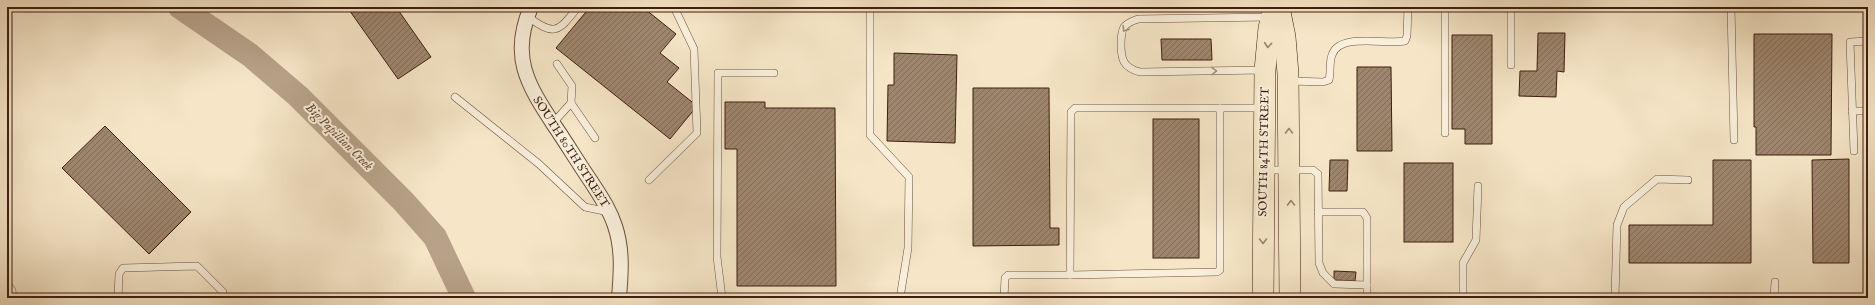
<svg xmlns="http://www.w3.org/2000/svg" width="1875" height="305" font-family="'IM FELL English',serif">
<defs>
<pattern id="building-hatch" width="6" height="6" patternUnits="userSpaceOnUse"><rect width="6" height="6" fill="#9d866f"/><path d="M-1 1l2-2M0 6l6-6M5 7l2-2" fill="none" stroke="#816d5a"/></pattern>
</defs>
<rect width="100%" height="100%" fill="#f6e6c7"/>
<filter id="stains"><feTurbulence type="fractalNoise" baseFrequency=".005" numOctaves="4"/><feColorMatrix values="0 0 0 0 .2 0 0 0 0 .09 0 0 0 0 .02 0 0 0 .5 -.17"/></filter>
<radialGradient id="worn" r=".72"><stop offset=".6" stop-color="#630" stop-opacity="0"/><stop offset="1" stop-color="#630" stop-opacity=".3"/></radialGradient>
<g fill="none" stroke-linecap="round" stroke-linejoin="round">
<path stroke="#b7a289" stroke-width="24" d="M180,7L250,55L298,96L404,202L435,237L464,298"/>
</g>
<g fill="url(#building-hatch)" stroke="#3d1e10">
<path d="M347,7H396L431,57L398,79Z"/>
<path d="M590,7H647L645,9L676,34L660,53L679,68L667,82L697,106L670,139L556,48Z"/>
<path d="M1538,33H1565L1564,72L1557,71L1556,97L1519,96L1520,71H1537Z"/>
<path d="M1754,34H1832L1831,155H1756V127H1754Z"/>
<path d="M1452,35H1492V144H1465V129H1452Z"/>
<path d="M1161,39H1211L1212,60H1162Z"/>
<path d="M894,53L957,55L955,143L887,141L888,85H894Z"/>
<path d="M1357,67H1391L1392,151H1357Z"/>
<path d="M973,88H1049L1050,228H1059V245L973,246Z"/>
<path d="M725,102H765V108H835L836,286H737V149H725Z"/>
<rect x="1153" y="119" width="46" height="139"/>
<path d="M105,126L191,212L149,254L62,168Z"/>
<path d="M1849,159V263H1813L1812,160Z"/>
<path d="M1330,160H1348L1347,191H1329Z"/>
<path d="M1713,160H1751V263H1629V225H1713Z"/>
<rect x="1404" y="163" width="49" height="79"/>
<path d="M1334,271L1356,272L1355,281L1334,280Z"/>
</g>
<g fill="none" stroke-linecap="round" stroke-linejoin="round">
<g stroke="#6b503e" stroke-width="8">
<g id="lane">
<path d="M870,7V135L909,177L908,248L900,298"/>
<path d="M1445,7V133"/>
<path d="M1511,7V65"/>
<path d="M1731,7L1734,140"/>
<path d="M527,16C555,37 558,32 578,7"/>
<path d="M557,64L572,86L571,103"/>
<path d="M1263,70L1140,72C1124,68 1121,60 1121,45C1121,39 1121,32 1124,27C1128,22 1133,21 1138,19L1269,17"/>
<path d="M1290,81L1323,82L1329,80C1331,72 1329,62 1332,55C1339,32 1387,45 1405,41L1407,36L1408,7"/>
<path d="M455,97L539,164L585,207L609,212"/>
<path d="M1852,111H1868"/>
<path d="M553,123L571,103L595,138"/>
<path d="M1854,151L1850,42L1868,41"/>
<path d="M1267,170H1313L1318,174L1319,263L1323,273L1334,284L1367,285V298"/>
<path d="M649,180L697,133L694,49L674,7"/>
<path d="M1318,212H1363L1367,218V285"/>
<path d="M1070,275L1217,272L1220,270V108"/>
<path d="M7,284L12,290L13,298"/>
<path d="M118,298L119,274L123,268L197,266L223,292L224,298"/>
<path d="M722,298L717,257L718,73H774"/>
<path d="M1004,298L1005,278L1008,275H1070L1071,112L1075,108H1264"/>
<path d="M1463,298V263L1476,240L1478,186"/>
<path d="M1615,298L1617,225L1624,207L1657,179L1688,180"/>
<path d="M1774,298L1775,282"/>
</g>
</g>
<g stroke="#6b503e" stroke-width="16">
<path id="street" d="M531,7C510,56 527,84 554,125C567,144 579,164 592,183C601,197 610,210 615,226C623,250 621,273 619,298"/>
</g>
<g stroke="#3d1e10" stroke-width="22">
<g id="primary">
<path d="M1279,7L1285,37L1288,74L1290,298"/>
<path d="M1263,298L1265,70L1269,28L1274,7"/>
</g>
</g>
<use href="#lane" stroke="#f9efdb" stroke-width="7"/>
<use href="#street" stroke="#f9efdb" stroke-width="14"/>
<use href="#primary" stroke="#f6e6c7" stroke-width="21"/>
</g>
<defs><path id="oneway-chevron" d="M-2-3.5L2.5 0L-2 3.5" fill="none" stroke-width="1.6" stroke-linecap="round" stroke-linejoin="round"/></defs>
<g stroke="#a49180">
<use href="#oneway-chevron" transform="translate(1125 29) rotate(122)"/>
<use href="#oneway-chevron" transform="translate(1214 71) rotate(-1)"/>
</g>
<g stroke="#9a826c">
<use href="#oneway-chevron" transform="translate(1268 45) rotate(95)"/>
<use href="#oneway-chevron" transform="translate(1289 131) rotate(-91)"/>
<use href="#oneway-chevron" transform="translate(1291 203) rotate(-91)"/>
<use href="#oneway-chevron" transform="translate(1263 241) rotate(90)"/>
</g>
<g text-anchor="middle" dominant-baseline="central" stroke-width="4" stroke-linejoin="round" paint-order="stroke">
<g font-size="12" fill="#3d1e10" stroke="#f9efdb">
<text transform="translate(571 152) rotate(57)">SOUTH 80TH STREET</text>
<text transform="translate(1264 152) rotate(-89)">SOUTH 84TH STREET</text>
</g>
<g font-size="13" font-style="italic" fill="#684c3a" stroke="#f9efdb">
<text transform="translate(339 137) rotate(45)">Big Papillion Creek</text>
</g>
</g>
<rect width="1875" height="305" fill="none" stroke="#f6e6c7" stroke-width="24"/>
<rect x="8" y="8" width="1859" height="289" fill="none" stroke="#3d1e10" stroke-width="2"/>
<rect x="12" y="12" width="1851" height="281" fill="none" stroke="#3d1e10"/>
<rect width="100%" height="100%" filter="url(#stains)"/>
<rect width="100%" height="100%" fill="url(#worn)"/>
</svg>
